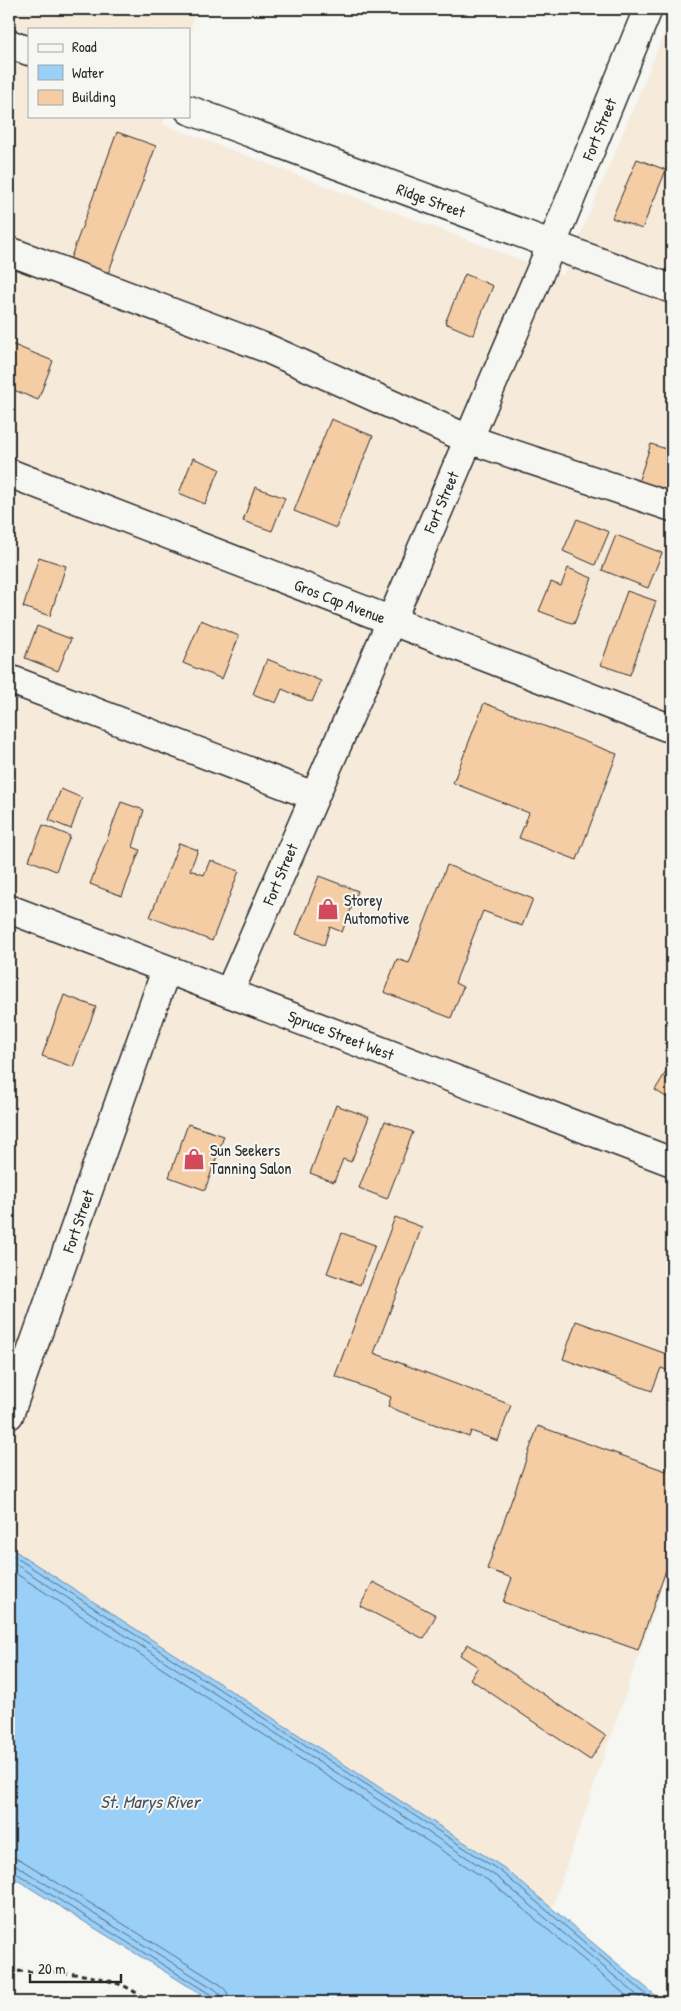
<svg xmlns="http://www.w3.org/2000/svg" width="681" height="2011" font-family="'Patrick Hand',sans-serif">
<rect width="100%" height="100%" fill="#f6f6f2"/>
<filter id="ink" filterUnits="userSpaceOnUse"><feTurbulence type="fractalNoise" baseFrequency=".02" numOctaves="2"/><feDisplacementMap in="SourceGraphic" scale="10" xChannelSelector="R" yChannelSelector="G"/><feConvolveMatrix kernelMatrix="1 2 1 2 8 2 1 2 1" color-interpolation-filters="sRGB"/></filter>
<g filter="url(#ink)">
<path fill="#f6eadb" d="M9,9H196L189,33V29H29V116H165L163,124L563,276L672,15V1558L552,1908L504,1868L9,1547Z"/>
<path fill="#9acff8" stroke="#6e8da6" d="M9,1547L504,1868L663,2002H214L9,1875Z"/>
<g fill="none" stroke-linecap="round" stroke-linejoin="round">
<g stroke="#576d7d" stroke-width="1">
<path d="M9,1553L500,1871L655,2002"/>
<path d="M9,1560L497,1877L645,2002"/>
<path d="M9,1569L492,1883L634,2002"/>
<path d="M9,1857L21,1860L221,1985L227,1992L229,2002"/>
<path d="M9,1864L17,1866L216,1990L221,1995L222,2002"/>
<path d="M9,1871H13L213,1996L216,2002"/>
</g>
</g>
<g fill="#f5cda5" stroke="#2b2b2b">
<path d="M117,132L156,146L106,279L68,265Z"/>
<path d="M637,159L666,170L642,229L612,218Z"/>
<path d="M465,274L493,286L473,335L445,323Z"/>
<path d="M9,343L53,361L38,400L9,388Z"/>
<path d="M331,419L373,436L336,528L294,511Z"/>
<path d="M651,444L672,451V498L637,485Z"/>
<path d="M193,458L220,469L205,504L179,493Z"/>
<path d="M255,487L285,498L272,531L243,521Z"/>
<path d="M577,519L609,532L595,565L563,551Z"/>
<path d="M616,535L662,553L648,588L602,570Z"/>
<path d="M39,557L66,566L50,616L23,607Z"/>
<path d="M568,568L592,578L574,624L539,611L551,582L561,586Z"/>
<path d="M627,591L656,601L630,675L601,665Z"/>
<path d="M201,620L239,636L222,679L183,663Z"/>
<path d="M37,626L71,639L58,671L25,658Z"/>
<path d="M267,659L321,681L312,702L282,689L276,703L253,694Z"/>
<path d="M484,703L617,754L577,860L519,838L529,813L453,783Z"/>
<path d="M61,789L82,798L71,829L49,820Z"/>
<path d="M121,802L144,810L133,847L140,850L122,896L90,884Z"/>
<path d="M43,825L70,836L56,871L29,860Z"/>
<path d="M179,843L198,850L190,870L204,875L210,860L239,871L212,941L150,917Z"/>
<path d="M447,865L533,899L522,926L483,911L455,983L463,987L451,1018L384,992L397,959L409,963Z"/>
<path d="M319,876L358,891L342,932L330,927L324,945L296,934Z"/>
<path d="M64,995L96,1007L73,1067L42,1056Z"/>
<path d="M672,1062V1101L655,1090Z"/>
<path d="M336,1105L369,1117L351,1162L343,1159L334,1182L310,1173Z"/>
<path d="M385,1121L413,1132L387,1199L359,1188Z"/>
<path d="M188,1124L224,1136L205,1190L169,1177Z"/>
<path d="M395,1217L422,1227L374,1353L511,1405L498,1441L471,1431L469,1437L388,1407L391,1397L335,1376Z"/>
<path d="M342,1233L375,1245L360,1285L327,1273Z"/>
<path d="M576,1321L672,1356V1372L661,1368L652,1391L563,1359Z"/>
<path d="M538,1426L666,1471L672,1453V1553L638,1650L503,1602L512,1578L487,1569Z"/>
<path d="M373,1582L436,1615L424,1639L360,1606Z"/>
<path d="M468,1644L606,1736L590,1760L470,1679L478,1667L460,1655Z"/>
</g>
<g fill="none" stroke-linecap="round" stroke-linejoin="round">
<g stroke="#2b2b2b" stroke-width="31">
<g id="minor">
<path d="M9,44L29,51"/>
<path d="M189,110L672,289"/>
<path d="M9,251L266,348L468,439L672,507"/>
<path d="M9,473L672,729"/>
<path d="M9,679L314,796"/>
<path d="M9,909L672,1162"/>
<path d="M229,993L391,621L552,244L648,9"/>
<path d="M9,1415L166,970"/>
</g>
</g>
<path stroke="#2b2b2b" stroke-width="3" stroke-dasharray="5 4" stroke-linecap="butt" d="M9,1971C48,1972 87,1971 124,1986C133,1990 142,1997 151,2002"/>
<use href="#minor" stroke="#f6f6f2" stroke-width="28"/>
</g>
</g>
<defs>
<g id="shop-bare" transform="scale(1.725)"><path d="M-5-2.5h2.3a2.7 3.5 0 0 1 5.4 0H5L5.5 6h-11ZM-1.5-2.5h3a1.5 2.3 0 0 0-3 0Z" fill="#d1495b" stroke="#f6f6f2" stroke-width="2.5" paint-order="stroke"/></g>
</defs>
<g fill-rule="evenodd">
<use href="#shop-bare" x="328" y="909"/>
<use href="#shop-bare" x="194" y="1159"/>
</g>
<g text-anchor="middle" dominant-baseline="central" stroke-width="4" stroke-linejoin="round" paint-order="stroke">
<g font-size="16" fill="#2b2b2b" stroke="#f6f6f2">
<text transform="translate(599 129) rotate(-68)">Fort Street</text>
<text transform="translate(431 200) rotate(20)">Ridge Street</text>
<text transform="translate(441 502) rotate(-67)">Fort Street</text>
<text transform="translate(340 601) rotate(21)">Gros Cap Avenue</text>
<text transform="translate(280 874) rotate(-67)">Fort Street</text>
<text transform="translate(341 1035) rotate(21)">Spruce Street West</text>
<text transform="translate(78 1221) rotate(-71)">Fort Street</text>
</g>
<g font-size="16" fill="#2b2b2b" stroke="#f6f6f2" text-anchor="start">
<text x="344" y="900">Storey<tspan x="344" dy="18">Automotive</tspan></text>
<text x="210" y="1150">Sun Seekers<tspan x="210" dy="18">Tanning Salon</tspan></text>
</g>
<g font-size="18" font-style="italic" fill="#47545e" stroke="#f6f6f2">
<text x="150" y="1801">St. Marys River</text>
</g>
</g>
<rect width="681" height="2011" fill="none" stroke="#f6f6f2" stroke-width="30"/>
<rect x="15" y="15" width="651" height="1981" fill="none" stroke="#2b2b2b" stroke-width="2" filter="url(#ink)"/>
<rect x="28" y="28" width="162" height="90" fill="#f6f6f2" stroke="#a5a5a2"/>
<rect x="38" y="44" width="25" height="8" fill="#f6f6f2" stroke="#a5a5a2"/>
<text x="72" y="52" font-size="15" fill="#2b2b2b">Road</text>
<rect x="38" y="65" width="25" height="15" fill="#9acff8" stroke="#a5a5a2"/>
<text x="72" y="78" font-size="15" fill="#2b2b2b">Water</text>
<rect x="38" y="90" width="25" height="15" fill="#f5cda5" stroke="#a5a5a2"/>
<text x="72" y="102" font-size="15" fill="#2b2b2b">Building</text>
<path d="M30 1974v8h91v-8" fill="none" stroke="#2b2b2b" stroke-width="2.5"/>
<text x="38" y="1974" font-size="15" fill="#2b2b2b" stroke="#f6f6f2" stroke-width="4" paint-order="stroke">20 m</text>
</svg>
